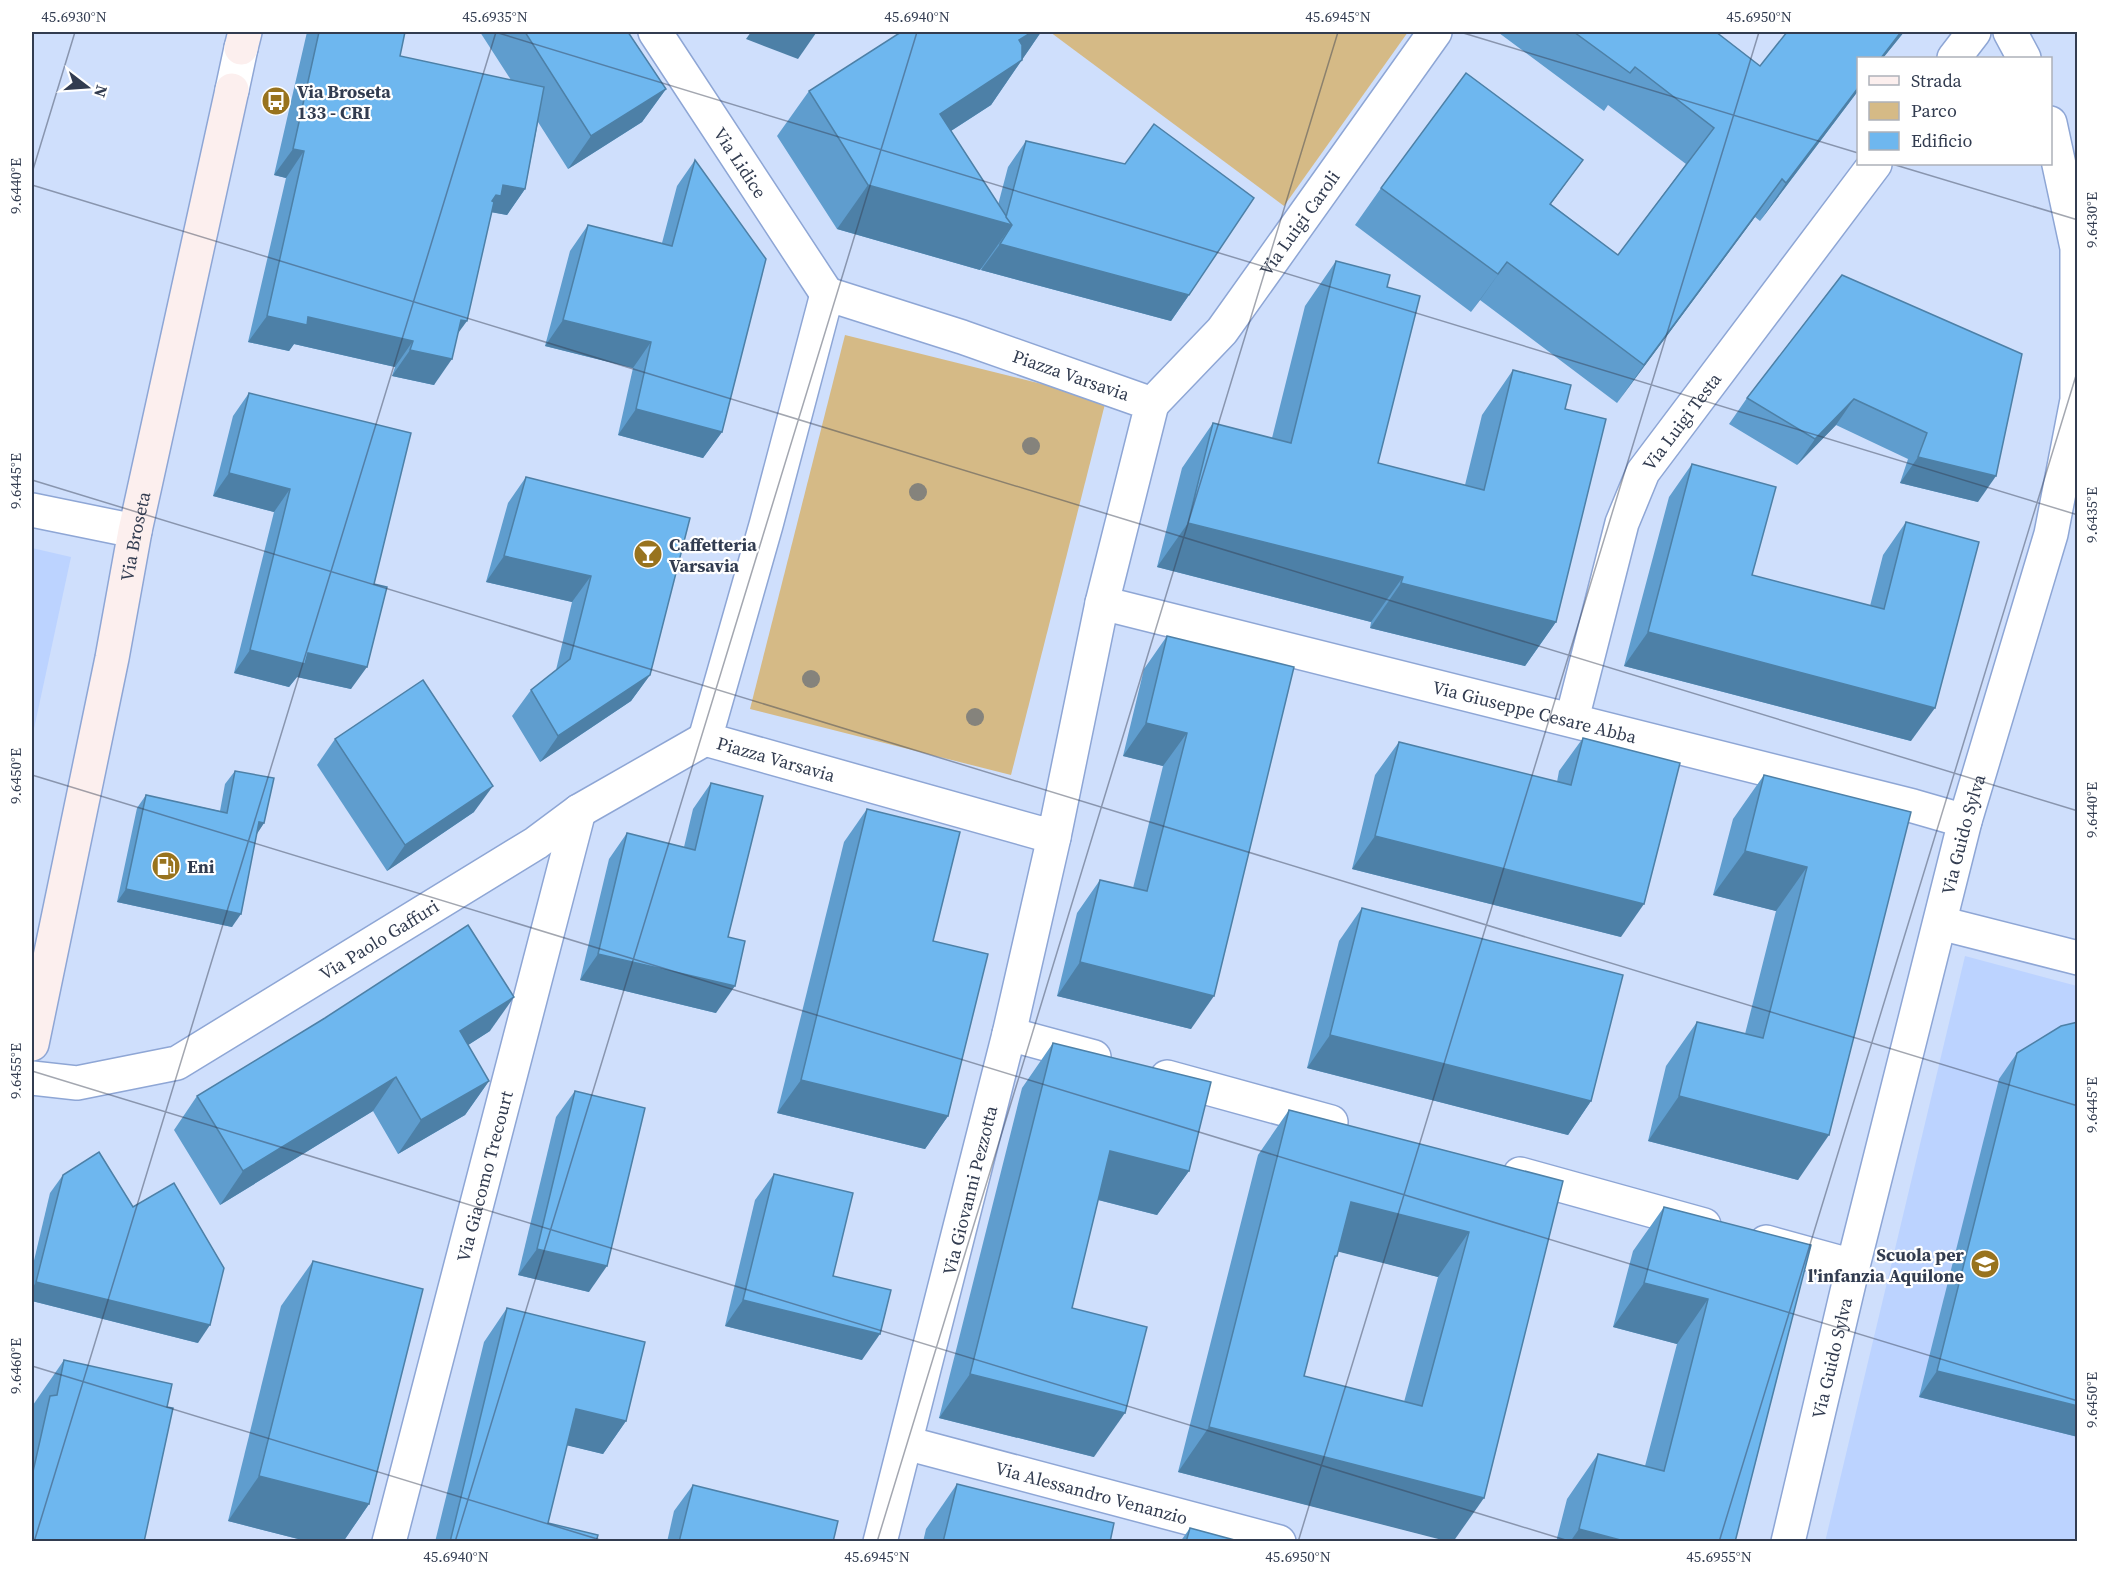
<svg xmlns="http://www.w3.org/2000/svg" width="2109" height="1573" font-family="'Source Serif 4',serif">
<rect width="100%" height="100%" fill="#cfdffc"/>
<g fill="#bcd3ff">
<path d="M32,548L71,557L32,738Z"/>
<path d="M1965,956L2077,986V1541L1825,1542Z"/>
</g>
<g fill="#d5ba86">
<path d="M1050,32H1408L1284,206Z"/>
<path d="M845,335L1106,400L1011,775L750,709Z"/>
</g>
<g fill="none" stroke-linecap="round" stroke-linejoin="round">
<g stroke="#8ea6d5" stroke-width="36">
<g id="street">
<path id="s1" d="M655,32L827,294"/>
<path d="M2010,32L2024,58"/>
<path d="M1954,58L1974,32"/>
<path d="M232,90L241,48"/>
<path d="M827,294L962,337L1152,404L1102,603L1054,837L705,739L766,525Z"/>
<path id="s2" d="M1152,404L1222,331L1435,32"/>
<path d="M32,510L135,531"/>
<path id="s3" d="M1102,603L1913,806L1965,821"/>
<path id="s4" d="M1572,719L1622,523L1643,472L1875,164"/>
<path d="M1940,923L2078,958"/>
<path d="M1009,1034L1094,1057"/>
<path d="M1167,1077L1331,1122"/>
<path id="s5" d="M32,1078L77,1083L177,1063L536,843L579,811L705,739"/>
<path d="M1520,1174L1704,1225"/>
<path d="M1766,1242L1853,1266"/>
<path id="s6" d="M906,1443L1279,1542"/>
<path id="s7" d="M389,1542L579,811"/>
<path id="s8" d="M880,1542L1009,1034L1054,837"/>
<path id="s9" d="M1788,1542L1853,1266L1965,821L2051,534L2077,400V248L2050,123"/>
</g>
</g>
<g stroke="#8ea6d5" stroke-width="36">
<g id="secondary">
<path d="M241,48L245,32"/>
<path id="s10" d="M32,1044L112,658L135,531L232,90"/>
</g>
</g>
<use href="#street" stroke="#fff" stroke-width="33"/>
<use href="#secondary" stroke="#fcefee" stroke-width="33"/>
</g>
<g fill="#85837c">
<circle cx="1031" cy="446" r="9"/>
<circle cx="918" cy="492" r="9"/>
<circle cx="811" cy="679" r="9"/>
<circle cx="975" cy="717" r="9"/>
</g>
<g fill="#5f9dce" fill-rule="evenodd">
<path d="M307,32H405L400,56L511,80L480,32H628L666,89L642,122L568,169L538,122L525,189L507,215L492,212L458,333L434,385L392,376L395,367L294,344L289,351L248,342L286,178L274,175Z"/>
<path d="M1041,32L991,105L951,131L998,205L1008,167L1026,141L1189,295L1171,321L981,270L982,268L980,270L837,229L777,136L809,91Z"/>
<path d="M1500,32H1716L1760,66L1904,32L1883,58H1858V91L1760,221L1755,217L1617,403L1480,300L1471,312L1355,225L1381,188L1551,204L1618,255L1686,164L1608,105L1604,111L1499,33Z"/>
<path d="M695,160L722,432L703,458L618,435L633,368L545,346L570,251L588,225L662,243L677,186Z"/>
<path d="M1336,261L1387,287L1378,463L1465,485L1482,415L1513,370L1565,409L1556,622L1525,666L1370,628L1371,622L1157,567L1182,468L1213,423L1272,438L1305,306Z"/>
<path d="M1842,275L1978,502L1900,483L1908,459L1836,425L1797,465L1729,424L1747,398Z"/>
<path d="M249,393L374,584L351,689L297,677L289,687L234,673L274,512L213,496L233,416Z"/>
<path d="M1692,464L1752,575L1870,606L1883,555L1906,522L1911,741L1624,666L1669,497Z"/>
<path d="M526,477L690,518L650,675L631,701L540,762L512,716L531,690L556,670L572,602L486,582L508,503Z"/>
<path d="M1167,636L1294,667L1191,1029L1057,996L1077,913L1100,880L1133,888L1163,766L1123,756L1144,669Z"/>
<path d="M1583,738L1621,937L1352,869L1375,775L1399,742L1557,782L1559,771Z"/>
<path d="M335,739L474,812L387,871L317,765Z"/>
<path d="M235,771L264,823L257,833L232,927L117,902L137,808L146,795L220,811L225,784Z"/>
<path d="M1764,775L1911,812L1798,1180L1648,1141L1666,1066L1697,1022L1745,1034L1776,911L1713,895L1733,819Z"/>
<path d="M711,783L728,937L716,1013L580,980L609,859L627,833L684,847L693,809Z"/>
<path d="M867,809L933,941L948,1116L925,1149L777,1113L844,842Z"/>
<path d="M1362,908L1591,1101L1568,1135L1307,1068L1339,941Z"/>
<path d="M490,1031L468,1045L489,1081L465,1115L398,1154L373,1111L220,1205L174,1130L197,1096Z"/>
<path d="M1053,1043L1189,1171L1157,1215L1098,1200L1072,1308L1094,1457L939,1418L1022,1088Z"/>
<path d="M2017,1053L2078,1437L1919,1397L1999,1079Z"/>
<path d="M575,1091L589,1292L518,1275L556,1117Z"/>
<path d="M1289,1110L1563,1181L1453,1542L1178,1472L1258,1155ZM1338,1251L1438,1277L1404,1402L1304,1376L1333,1262L1337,1256Z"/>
<path d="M774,1174L833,1276L862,1360L725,1326L755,1200Z"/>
<path d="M63,1175L198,1343L32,1301V1269L50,1193Z"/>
<path d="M1664,1207L1811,1245L1735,1542H1556L1567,1499L1598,1454L1645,1466L1677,1344L1613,1327L1633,1251Z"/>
<path d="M313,1261L369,1504L343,1542H310L228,1521L281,1306Z"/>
<path d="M507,1308L626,1421L603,1454L567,1445L548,1523L596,1542H435L484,1342Z"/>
<path d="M64,1360L167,1407L32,1542V1412L33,1405Z"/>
<path d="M957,1484L1110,1542H923L926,1529Z"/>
<path d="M693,1485L833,1542H667L674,1511Z"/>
<path d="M1190,1528L1242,1542H1180Z"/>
</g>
<g fill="#4d80a7">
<path d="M751,32H812L816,33L798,59L746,39Z"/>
<path d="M1032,32H1041L991,105L909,158L940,114L1019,40Z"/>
<path d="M1901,32H1904L1883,58H1881Z"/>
<path d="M1858,88V91L1760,221L1786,183Z"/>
<path d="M666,89L642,122L568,169L591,136Z"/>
<path d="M293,149L304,151L286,178L274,175Z"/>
<path d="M1583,160L1556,197L1524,241L1550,204Z"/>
<path d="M1782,179L1755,217L1617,403L1644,365Z"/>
<path d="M503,185L525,189L507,215L490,212L478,221Z"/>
<path d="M868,185L1012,225L980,270L837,229Z"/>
<path d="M1000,244L1189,295L1171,321L981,270Z"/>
<path d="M1507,262L1480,300L1471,312Z"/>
<path d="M267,316L308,317L413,341L395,367L294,344L289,351L248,342Z"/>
<path d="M461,320L467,321L448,347Z"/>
<path d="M563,320L651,342L633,368L545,346Z"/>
<path d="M410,350L452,359L434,385L392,376Z"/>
<path d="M1854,399L1836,425L1797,465L1815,439Z"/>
<path d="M636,409L722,432L703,458L618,435Z"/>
<path d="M1918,457L1996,476L1978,502L1900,483Z"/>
<path d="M229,473L290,489L274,512L213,496Z"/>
<path d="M1188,523L1403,577L1371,622L1157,567Z"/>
<path d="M504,556L591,576L572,602L486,582Z"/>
<path d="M1401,583L1556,622L1525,666L1370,628Z"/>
<path d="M1648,632L1935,708L1911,741L1624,666Z"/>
<path d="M250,650L308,653L367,667L351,689L297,677L289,687L234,673Z"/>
<path d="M650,675L631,701L540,762L558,736Z"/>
<path d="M1146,723L1187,733L1163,766L1123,756Z"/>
<path d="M493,786L474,812L387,871L405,845Z"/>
<path d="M259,822L264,823L255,837Z"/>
<path d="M1375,836L1644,904L1621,937L1352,869Z"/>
<path d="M1745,851L1807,867L1776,911L1713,895Z"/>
<path d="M126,889L241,914L232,927L117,902Z"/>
<path d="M598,954L735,986L716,1013L580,980Z"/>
<path d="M1080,962L1214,996L1191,1029L1057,996Z"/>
<path d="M514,997L490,1031L437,1065L460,1031Z"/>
<path d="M1330,1035L1591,1101L1568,1135L1307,1068Z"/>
<path d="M396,1077L373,1111L220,1205L243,1171Z"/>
<path d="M801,1080L948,1116L925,1149L777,1113Z"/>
<path d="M489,1081L465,1115L398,1154L421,1120Z"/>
<path d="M1679,1096L1829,1135L1798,1180L1648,1141Z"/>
<path d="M1110,1151L1189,1171L1157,1215L1079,1195Z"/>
<path d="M1351,1202L1469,1232L1438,1277L1320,1247Z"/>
<path d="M537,1249L607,1266L589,1292L518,1275Z"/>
<path d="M36,1282L210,1325L198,1343L32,1301V1289Z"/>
<path d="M1644,1283L1708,1299L1677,1344L1613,1327Z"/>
<path d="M743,1300L880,1334L862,1360L725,1326Z"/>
<path d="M1937,1371L2078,1406V1437L1919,1397Z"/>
<path d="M970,1374L1125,1413L1094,1457L939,1418Z"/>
<path d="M576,1409L626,1421L603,1454L553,1442Z"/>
<path d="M1209,1427L1484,1498L1453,1542H1450L1178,1472Z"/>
<path d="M259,1476L369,1504L343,1542H310L228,1521Z"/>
<path d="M1579,1529L1628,1542H1570Z"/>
</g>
<g fill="#6eb7ef" stroke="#4d80a7" stroke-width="1.5" fill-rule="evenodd">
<path d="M319,32H405L400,56L544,87L525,189L503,185L501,196L496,195L492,201L494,202L467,321L461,320L452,359L410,350L413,341L308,317L307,325L267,316L304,151L293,149Z"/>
<path d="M525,32H628L666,89L591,136Z"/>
<path d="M901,32H1032L1019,40L1022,45V60L940,114L1012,225L868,185L809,91Z"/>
<path d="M1574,32H1716L1760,66L1787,32H1901L1881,58H1858V88L1786,183L1782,179L1644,365L1507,262L1498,274L1381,188L1466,73L1583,160L1550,204L1618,255L1714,128L1635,67L1630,73Z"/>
<path d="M1154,124L1254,198L1189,295L1000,244L1012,225L1006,217L1026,141L1125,164Z"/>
<path d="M695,160L766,259L722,432L636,409L651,342L563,320L588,225L672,246Z"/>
<path d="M1336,261L1390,275L1387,287L1420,296L1378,463L1484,490L1513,370L1571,385L1565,409L1606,419L1556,622L1401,583L1403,577L1188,523L1213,423L1291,443Z"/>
<path d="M1842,275L2022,354L1996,476L1918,457L1927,433L1854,399L1815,439L1747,398Z"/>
<path d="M249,393L411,433L374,584L387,587L367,667L308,653L305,664L250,650L290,489L229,473Z"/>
<path d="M1692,464L1776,487L1752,575L1884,609L1906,522L1979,542L1935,708L1648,632Z"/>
<path d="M526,477L690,518L650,675L558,736L531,690L570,659L591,576L504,556Z"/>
<path d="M1167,636L1294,667L1214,996L1080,962L1100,880L1147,891L1187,733L1146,723Z"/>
<path d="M423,680L493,786L405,845L335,739Z"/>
<path d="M1583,738L1680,763L1644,904L1375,836L1399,742L1571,785Z"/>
<path d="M235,771L274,778L264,823L259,822L241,914L126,889L146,795L227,813Z"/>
<path d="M1764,775L1911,812L1829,1135L1679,1096L1697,1022L1763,1038L1807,867L1745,851Z"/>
<path d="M711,783L763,796L728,937L745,941L735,986L598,954L627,833L695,850Z"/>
<path d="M867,809L960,832L933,941L988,954L948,1116L801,1080Z"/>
<path d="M1362,908L1623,975L1591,1101L1330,1035Z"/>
<path d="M468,925L514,997L460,1031L489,1081L421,1120L396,1077L243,1171L197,1096L325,1018Z"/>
<path d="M2078,1022V1406L1937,1371L2017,1053L2061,1026Z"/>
<path d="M1053,1043L1211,1082L1189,1171L1110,1151L1072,1308L1147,1327L1125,1413L970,1374Z"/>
<path d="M575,1091L645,1108L607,1266L537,1249Z"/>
<path d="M1289,1110L1563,1181L1484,1498L1209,1427ZM1351,1202L1469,1232L1422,1406L1304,1376L1335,1256H1337Z"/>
<path d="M99,1152L133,1207L174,1183L224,1268L210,1325L36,1282L63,1175Z"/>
<path d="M774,1174L853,1193L833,1276L891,1290L880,1334L743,1300Z"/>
<path d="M1664,1207L1811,1245L1735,1542H1628L1579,1529L1598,1454L1664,1471L1708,1299L1644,1283Z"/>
<path d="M313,1261L423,1289L369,1504L259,1476Z"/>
<path d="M507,1308L645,1342L626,1421L576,1409L548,1523L598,1535L596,1542H450Z"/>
<path d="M64,1360L172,1384L167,1407L173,1408L144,1542H32V1476L50,1396L57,1395Z"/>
<path d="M957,1484L1114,1523L1110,1542H943Z"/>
<path d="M693,1485L838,1521L833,1542H679Z"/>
<path d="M1190,1528L1242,1542H1186Z"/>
</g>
<path fill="none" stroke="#323c50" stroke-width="1.5" stroke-opacity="0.45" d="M495,32L2078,515M1460,32L1858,153M1892,164L2078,220M32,173L75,32M32,185L2078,811M32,480L2078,1106M32,775L2078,1401M32,1071L1572,1542M32,1366L607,1542M34,1542L496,32M455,1542L917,32M877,1542L1338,32M1298,1542L1759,32M1719,1542L2078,369"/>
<defs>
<g id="bus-disc" transform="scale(1.5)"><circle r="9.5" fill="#98731e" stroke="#fff"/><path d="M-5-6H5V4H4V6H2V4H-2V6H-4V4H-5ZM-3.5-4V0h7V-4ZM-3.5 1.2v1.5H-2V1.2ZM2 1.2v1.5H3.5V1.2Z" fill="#fff"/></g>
<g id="bar-disc" transform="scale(1.5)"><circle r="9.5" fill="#98731e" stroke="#fff"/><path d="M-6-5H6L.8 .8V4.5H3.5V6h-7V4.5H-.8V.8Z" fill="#fff"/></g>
<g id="fuel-disc" transform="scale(1.5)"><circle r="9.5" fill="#98731e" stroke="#fff"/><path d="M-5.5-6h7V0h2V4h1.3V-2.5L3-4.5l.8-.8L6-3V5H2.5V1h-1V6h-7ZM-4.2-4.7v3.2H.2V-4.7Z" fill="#fff"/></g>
<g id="school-disc" transform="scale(1.5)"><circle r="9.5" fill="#98731e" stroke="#fff"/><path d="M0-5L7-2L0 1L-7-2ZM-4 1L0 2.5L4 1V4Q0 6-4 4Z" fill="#fff"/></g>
</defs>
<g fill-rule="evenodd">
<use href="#bus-disc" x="276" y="101"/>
<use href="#bar-disc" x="648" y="554"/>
<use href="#fuel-disc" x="166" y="866"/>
<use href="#school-disc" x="1985" y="1264"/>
</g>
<g text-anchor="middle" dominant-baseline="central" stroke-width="4.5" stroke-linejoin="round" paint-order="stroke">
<g font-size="18" font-weight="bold" fill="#323c50" stroke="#fff" text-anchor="start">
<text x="297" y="91">Via Broseta<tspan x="297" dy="21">133 - CRI</tspan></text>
<text x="669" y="544">Caffetteria<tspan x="669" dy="21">Varsavia</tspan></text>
<text x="187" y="866">Eni</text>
<text x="1964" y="1254" text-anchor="end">Scuola per<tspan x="1964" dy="21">l'infanzia Aquilone</tspan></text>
</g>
<g font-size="18" fill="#323c50" stroke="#fff">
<text stroke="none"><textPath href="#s1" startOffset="156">Via Lidice</textPath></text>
<text stroke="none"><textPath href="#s2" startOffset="234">Via Luigi Caroli</textPath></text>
<text transform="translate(1071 375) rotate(19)">Piazza Varsavia</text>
<text stroke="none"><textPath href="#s4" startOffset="321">Via Luigi Testa</textPath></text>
<text stroke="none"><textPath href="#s10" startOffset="518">Via Broseta</textPath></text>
<text stroke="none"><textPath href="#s3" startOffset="446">Via Giuseppe Cesare Abba</textPath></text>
<text transform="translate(776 759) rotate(16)">Piazza Varsavia</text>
<text stroke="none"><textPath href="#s9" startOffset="729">Via Guido Sylva</textPath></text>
<text stroke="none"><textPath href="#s5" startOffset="384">Via Paolo Gaffuri</textPath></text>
<text stroke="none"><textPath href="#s7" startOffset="378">Via Giacomo Trecourt</textPath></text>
<text stroke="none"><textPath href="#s8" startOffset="363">Via Giovanni Pezzotta</textPath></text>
<text stroke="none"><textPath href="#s9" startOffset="189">Via Guido Sylva</textPath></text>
<text stroke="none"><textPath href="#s6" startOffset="192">Via Alessandro Venanzio</textPath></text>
</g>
</g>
<rect width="2109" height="1573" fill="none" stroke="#ffffff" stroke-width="66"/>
<rect x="1857" y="57" width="195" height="108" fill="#ffffff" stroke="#adb1b9" stroke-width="1.5"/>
<rect x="1869" y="76" width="30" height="9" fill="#fcefee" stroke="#adb1b9" stroke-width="1.5"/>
<text x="1911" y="87" font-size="18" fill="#323c50">Strada</text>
<rect x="1869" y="102" width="30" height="18" fill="#d5ba86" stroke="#adb1b9" stroke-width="1.5"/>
<text x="1911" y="117" font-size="18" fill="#323c50">Parco</text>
<rect x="1869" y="132" width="30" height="18" fill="#6eb7ef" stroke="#adb1b9" stroke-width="1.5"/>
<text x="1911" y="147" font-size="18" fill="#323c50">Edificio</text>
<g transform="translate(87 87) rotate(107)" stroke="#ffffff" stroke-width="4.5" paint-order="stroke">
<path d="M0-4.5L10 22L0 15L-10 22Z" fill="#323c50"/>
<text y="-9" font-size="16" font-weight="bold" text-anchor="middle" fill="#323c50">N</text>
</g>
<rect x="33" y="33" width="2043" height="1507" fill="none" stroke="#323c50" stroke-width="2"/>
<g font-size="15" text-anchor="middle" fill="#323c50">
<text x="74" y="22">45.6930°N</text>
<text x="495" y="22">45.6935°N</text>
<text x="917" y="22">45.6940°N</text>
<text x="1338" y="22">45.6945°N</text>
<text x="1759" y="22">45.6950°N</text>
<text transform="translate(16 186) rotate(-90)" y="5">9.6440°E</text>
<text transform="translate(2092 220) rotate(-90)" y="5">9.6430°E</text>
<text transform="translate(16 481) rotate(-90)" y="5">9.6445°E</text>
<text transform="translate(2092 515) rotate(-90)" y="5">9.6435°E</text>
<text transform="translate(16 776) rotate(-90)" y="5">9.6450°E</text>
<text transform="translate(2092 810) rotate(-90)" y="5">9.6440°E</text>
<text transform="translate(16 1071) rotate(-90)" y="5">9.6455°E</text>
<text transform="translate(2092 1105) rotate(-90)" y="5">9.6445°E</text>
<text transform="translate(16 1366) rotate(-90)" y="5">9.6460°E</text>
<text transform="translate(2092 1400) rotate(-90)" y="5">9.6450°E</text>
<text x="456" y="1562">45.6940°N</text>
<text x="877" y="1562">45.6945°N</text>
<text x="1298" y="1562">45.6950°N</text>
<text x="1719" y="1562">45.6955°N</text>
</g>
</svg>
